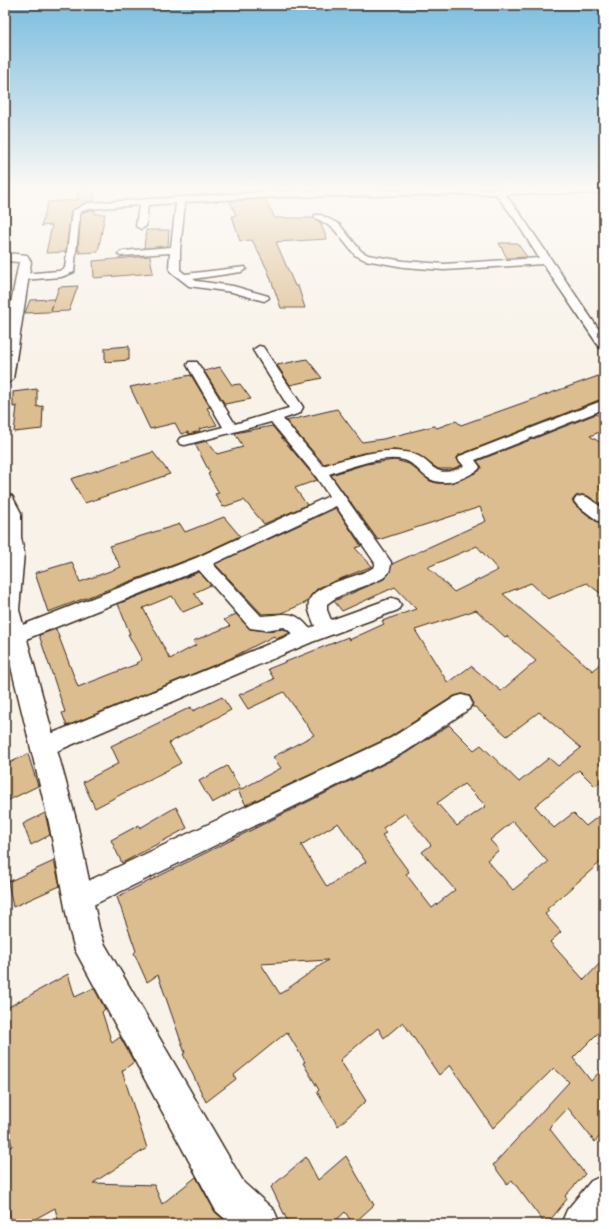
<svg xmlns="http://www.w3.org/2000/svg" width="609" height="1229" font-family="Sriracha,sans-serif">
<rect width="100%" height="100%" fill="#f8f2e9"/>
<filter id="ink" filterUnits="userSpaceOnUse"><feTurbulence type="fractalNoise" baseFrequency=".025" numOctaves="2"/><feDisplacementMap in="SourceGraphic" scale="8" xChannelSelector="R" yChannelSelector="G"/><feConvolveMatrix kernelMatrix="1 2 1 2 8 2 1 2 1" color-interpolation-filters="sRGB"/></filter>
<g filter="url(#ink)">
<g fill="#dcbd8f" stroke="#3b2a1e" fill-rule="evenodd">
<path d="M78,189H94V201L87,202L71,211L66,252L46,253L52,225L41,226L48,202L78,200Z"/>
<path d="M265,199L275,218H313L320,222L327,239L276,242L295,286H298L305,308H281L268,271L252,240L240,241L232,216L236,215L230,201Z"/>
<path d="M89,210H95V214H105L98,252L79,253L80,251H78L81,213Z"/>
<path d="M146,230H169L168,246L144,248Z"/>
<path d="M499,243H517L527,257L507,258Z"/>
<path d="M150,256L153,273L94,278L93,261Z"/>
<path d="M78,286L69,311L25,313L30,300L55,299L51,310L59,287Z"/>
<path d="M129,346V360L105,362V348Z"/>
<path d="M307,359L322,378L290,385L277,365Z"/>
<path d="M220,367L232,385L240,384L251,399L225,404L204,371Z"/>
<path d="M604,374V398L459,455L456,459L462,465L452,469H438L415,453L394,450L363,453L324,464L286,421L337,409L362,442L383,439L434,426L437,428L456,421L461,425Z"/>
<path d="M191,375L210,407L207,408L217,425L199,429L200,431L189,434L188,432L181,434L175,423L150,429L130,387Z"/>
<path d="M37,389V407L43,406L42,429L14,432L17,406L13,407V392Z"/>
<path d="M596,414L604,419V430L590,436L604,445V507L588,496L582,495L576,496L572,501L576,506L597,522L604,523V596L587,583L548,599L531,583L503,594L593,671L604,659V779L595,786L579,770L535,806L554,828L573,813L586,826L604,812V859L547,909L549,911L545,914L561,932L550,942L584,980L604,959V1027L573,1058L591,1081L604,1067V1131L595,1142L568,1108L549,1128L585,1174L565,1196L567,1199L547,1224H545L512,1180L508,1185L493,1165L569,1082L554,1068L493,1128L450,1065L439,1075L403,1022L384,1038L378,1028L340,1060L366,1101L338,1126L317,1092L319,1090L303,1063L305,1062L287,1032L234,1075L236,1079L206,1102L183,1054L185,1053L158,975L147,982L134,953L136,951L117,897L406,753L449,725L474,750L481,745L519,782L549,758L558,766L581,748L539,712L507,736L475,707H472L473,702L470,696L462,694L454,696L390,737L246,805L238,791L281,768L273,757L314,735L284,692L248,709L239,695L274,679L268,669L348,637L349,640L384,624L382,621L416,609L395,587L342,611L334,601L384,579L389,574L392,564L486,521L480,507L378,540L331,475L366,464L395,460L409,464L430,481L437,483H451L479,471L482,467L477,461ZM477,546L498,570L454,592L428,567ZM476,610L505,637L507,636L536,661L501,691L471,666L448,683L415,630ZM464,784L486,806L457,826L437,803ZM405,813L431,845L422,852L455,890L432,908L406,874L409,872L382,835L386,833L383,828ZM513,821L548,862L513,890L487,860L499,850L490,840ZM338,823L366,862L327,887L301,845ZM328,960L280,994L261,964Z"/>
<path d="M272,426L317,480L295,488L307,505L264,524L244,500L223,507L215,494L219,493L208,474L210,473L195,444L207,441L217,454L243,447L235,433Z"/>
<path d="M153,452L170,474L85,503L71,479Z"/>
<path d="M336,508L361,546L355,548L372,566L318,588L311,595L307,602L282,613L262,614L215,564Z"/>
<path d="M224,517L240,536L195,557L48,612L35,573L72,562L80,582L121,567L109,546L180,524L185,532Z"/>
<path d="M199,572L211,585L194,593L202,604L183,612L172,596L143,608L170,659L196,645L193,641L230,626L224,620L236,614L250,629L265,631L284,629L290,633L276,639L274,636L229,659L67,726L62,713L65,712L39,635L56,629L78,687L137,664L136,663L142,660L128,634H130L118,604Z"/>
<path d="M222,697L231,710L169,743L181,763L95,808L83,782L119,763L111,746L191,707L193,711Z"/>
<path d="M28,754L38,786L5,802V765Z"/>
<path d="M227,766L240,788L212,803L199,781Z"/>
<path d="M176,807L187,828L122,863L111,840L139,825L140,828Z"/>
<path d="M45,813L50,835L31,845L23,824Z"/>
<path d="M54,861L60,886L13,907L8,882Z"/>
<path d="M68,974L75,997L94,988L105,1009L102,1012L112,1043L120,1037L134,1062L122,1071L147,1148L93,1183L154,1185L162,1204L196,1177L215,1212L229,1224H59L55,1208L26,1224H11L5,1180V1150L12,1146L5,1117V1080L8,1078L5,1066V1009Z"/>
<path d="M346,1156L374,1205L353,1224L345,1212L332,1224H289L271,1187L306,1157L318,1180Z"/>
</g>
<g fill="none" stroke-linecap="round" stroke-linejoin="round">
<g stroke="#3b2a1e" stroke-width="3">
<g id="minor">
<path d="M492,189H604V193L505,194L521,215L604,337V349L600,348L543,264L444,270L404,267L365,260L355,255L333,228L314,217L315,215H321L339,224L361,251L368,255L404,261L444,264L539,258L514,218L496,194L278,197L185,202L180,250V270L185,274L245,267L246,269L241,272L193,279L196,281L233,286L268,296L269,298L264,301L232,292L189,286L171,272L169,268L170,253L120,256L118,254L123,251L171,247L176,203L148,205L146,226L141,229L136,226L139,205L89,209L80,212L74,272L61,277L22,280L17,277L22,274L59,271L65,268L72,211L88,203L278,191Z"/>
<path d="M259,346L263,347L303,407L300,413L283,419L323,466C349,458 377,448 404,452C435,455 429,484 464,466L458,459L460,456L604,400V409L475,460L480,467L478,470C462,480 440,489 424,475C418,470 412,462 404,460C380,455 352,467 329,474L391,562C391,569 389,574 383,578C365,588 344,590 327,604V610L331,620L392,598L398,600L401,605L398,610L312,642L50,754L43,756L36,754L32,747L36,740L293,634L284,627L265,630L250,628L199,570L21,641L14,643L7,641L5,636L7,631L196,558L329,496L315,475L271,422L185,445L180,444L178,441L180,438L223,427L187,365L189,362H197L235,424L289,408L253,350ZM336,506L375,563V566C362,578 313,582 309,602C307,610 312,618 315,626L309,628C292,607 283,616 261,616L213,564Z"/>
<path d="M582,496L587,497L604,509V522L598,521L577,505L574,501L577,497Z"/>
<path d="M462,695L469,697L472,703L469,709L405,752L87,908L78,911L69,908L66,899L69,890L391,738L455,697Z"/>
</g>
</g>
<g stroke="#3b2a1e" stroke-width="3">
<g id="tertiary">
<path d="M5,253L27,255L31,262L13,379L10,382L5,384V334L19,262L5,261Z"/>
<path d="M5,494L12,496L21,513V537L24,553L19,610L77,823L99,928L104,943L244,1183L274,1210L280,1224H231L216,1211L75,950L69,928L49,823L5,642Z"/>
<path d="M604,1175V1224H561L567,1210L591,1181Z"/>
</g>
</g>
<use href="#minor" fill="#fff" fill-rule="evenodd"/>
<use href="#tertiary" fill="#fff" fill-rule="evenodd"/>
</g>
</g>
<linearGradient id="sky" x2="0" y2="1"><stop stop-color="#7cbddf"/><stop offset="0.52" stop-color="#fcf9f5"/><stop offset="1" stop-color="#fcf9f5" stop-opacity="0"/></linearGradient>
<rect width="609" height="361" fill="url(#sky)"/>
<rect width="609" height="1229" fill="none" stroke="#fff" stroke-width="20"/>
<rect x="10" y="10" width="589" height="1209" fill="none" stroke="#3b2a1e" stroke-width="1.5" filter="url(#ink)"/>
</svg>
